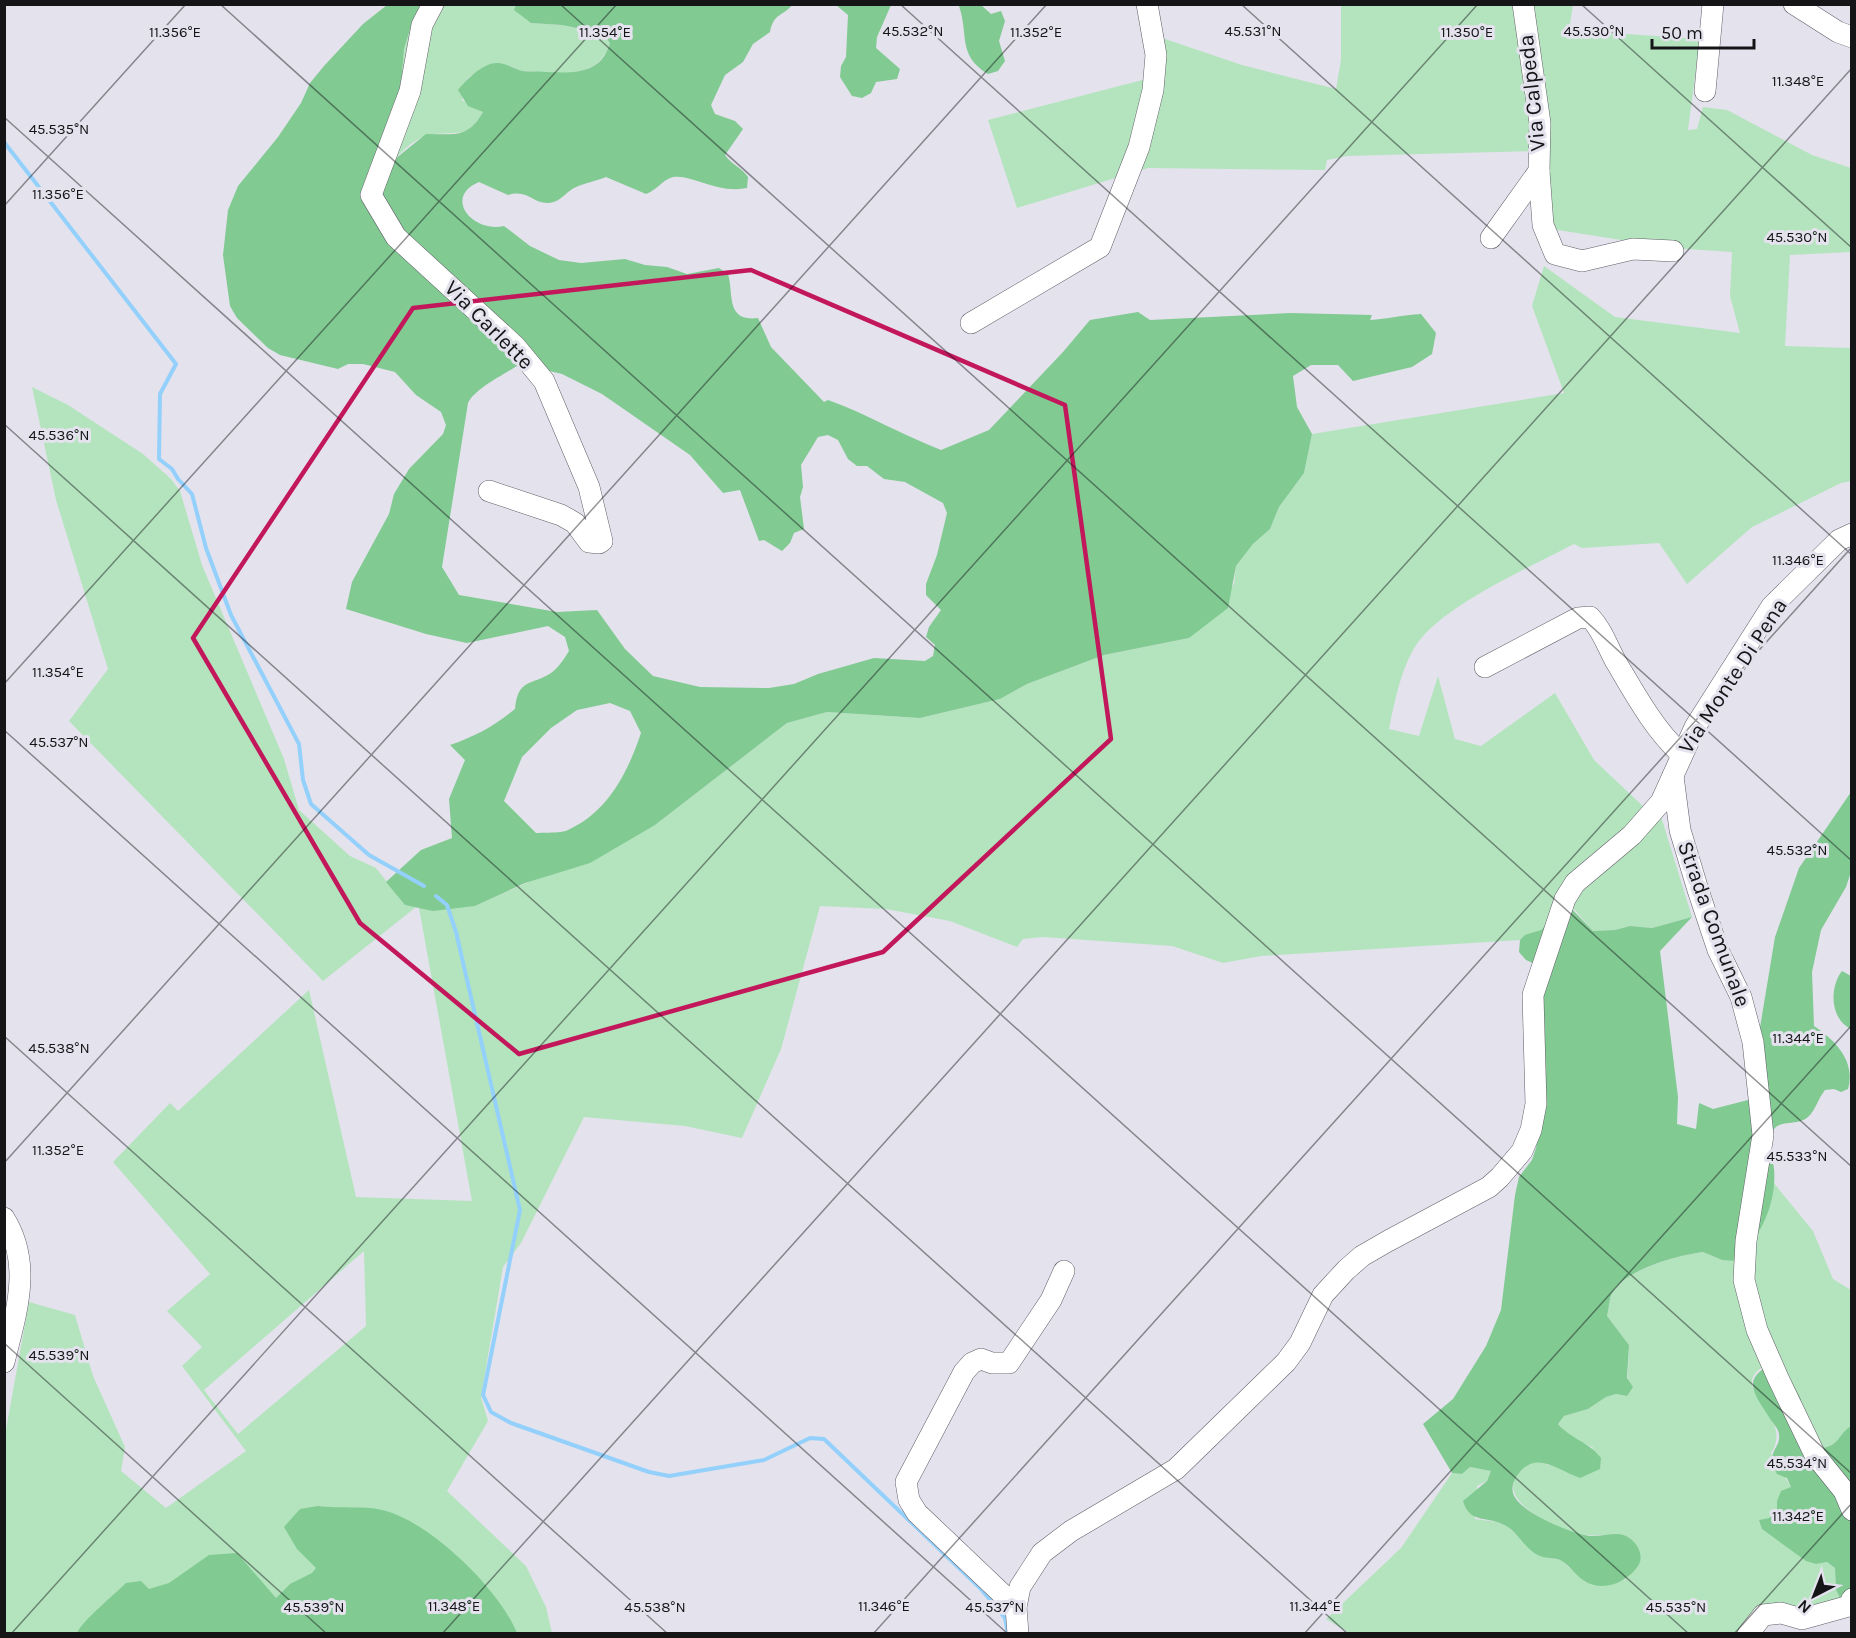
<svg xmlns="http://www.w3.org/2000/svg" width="1856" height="1638" font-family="Karla,sans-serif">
<rect width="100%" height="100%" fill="#e4e2ed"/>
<g fill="#b4e4be" fill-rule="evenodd">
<path d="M427,5H516L515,10L531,23L562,25L602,33L610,43C598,83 552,72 520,71C502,58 482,67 467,79L462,100L483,112C469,137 460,132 435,134C419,135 405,148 395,159L404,49L412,23Z"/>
<path d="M1341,5H1573L1569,30L1700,39L1688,130L1697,129L1703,107L1727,110L1812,155L1851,168V252L1790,255L1785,346L1851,348V481L1841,483L1752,527L1687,584L1659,543L1582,548L1574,544C1530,567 1458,599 1424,635C1403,657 1395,700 1389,729L1419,736L1438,676L1455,739L1481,746L1555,693L1594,760L1647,810H1659L1692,917L1652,928L1630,926L1615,930L1593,931L1573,908C1550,915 1558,916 1542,929C1535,934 1527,934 1520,940L1261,956L1223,963L1172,946L1043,937L1023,939L1017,947L950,921L886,909L820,906L781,1049L742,1138L685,1126L584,1117L521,1243L503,1267L481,1397L488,1421L447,1491L526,1566L546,1607L552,1633L5,1634V1435L29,1302L75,1315L93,1376L125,1447L121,1471L166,1508L246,1451L182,1366L202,1347L167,1311L210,1274L113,1162L170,1103L178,1111L309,990L356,1197L472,1201L419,908L475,906L655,825L787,723L827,712L920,718L1000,699L1027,684L1104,655L1189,638L1234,584L1236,566L1253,544L1270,529L1279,507L1304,473L1312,434L1564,393L1532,306L1544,266L1615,317L1740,333L1730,296L1732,252L1672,248L1545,228L1540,151L1347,156L1327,160L1325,170L1148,168L1017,208L988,120L1154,77L1153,35L1242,65L1336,89L1341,60ZM364,1251L366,1326L238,1434L204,1390Z"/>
<path d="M32,387L68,405L143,454L171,479L180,491L202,565L284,759L299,810L350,856L376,868L405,905L416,907L323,981L69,721L108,669L56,500Z"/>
<path d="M1773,1182L1813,1231L1833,1279L1851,1290L1852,1426C1837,1435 1839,1449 1816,1448L1779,1360C1771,1364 1759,1367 1754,1375C1741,1397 1793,1420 1771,1453L1791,1487L1777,1501L1778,1511L1769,1518L1760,1520L1762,1529L1816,1564L1827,1562L1835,1568L1836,1590L1841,1600L1822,1614L1775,1605L1740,1634H1351L1326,1619L1401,1548L1452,1473L1462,1474L1470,1467L1491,1471L1487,1481L1477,1486L1475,1519L1497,1522L1508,1527L1540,1556L1561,1560L1585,1582L1625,1580L1640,1563L1616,1534C1602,1535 1588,1537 1574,1533C1554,1527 1498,1501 1517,1476C1524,1467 1528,1463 1539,1460L1548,1465L1594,1448L1573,1439L1558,1424L1564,1416L1588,1409L1606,1397L1616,1394L1627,1396L1629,1345L1607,1316C1609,1309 1609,1299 1612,1293C1625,1270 1678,1255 1703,1252L1722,1260C1760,1230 1765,1231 1773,1182Z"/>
</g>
<g fill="#81ca92" fill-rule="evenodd">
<path d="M793,4C783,17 774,12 770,32L753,44L743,62L725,75L711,105L715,114L735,121L743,129L725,155C732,165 741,167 748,177L747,188C717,194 692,174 673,177C662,180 657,190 646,194L606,177C596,181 584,183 574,188C565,193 560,202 549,203C532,204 529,189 508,195L479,182C443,197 472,233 504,226L530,246L559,260L581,263L625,259L645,265L667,267L687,274L719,268L728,274C734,294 725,322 758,318L771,347L824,402L828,400C867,414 902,435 941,450L989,430L1063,352L1090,320L1138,312L1150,320L1290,313L1372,315L1370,320C1387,319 1403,315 1421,314L1436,333L1432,354L1412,367L1353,381L1338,365H1311L1293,376L1297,407L1312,434L1304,473L1279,507L1270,529L1253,544L1236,566L1228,608L1189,638L1104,655L1027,684L1000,699L920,718L827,712L787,723L655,825L590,863L525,883L475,906L433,911L405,905L386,882L421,850L452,838L449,799L465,760L450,745C476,736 494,726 515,709C518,678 531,686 551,673C559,667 564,659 569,651L565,637L548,626L467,643L426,634L346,609L352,582L389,514L394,494L409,469L443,434L446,425L441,412L416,395L395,372L363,364H348L338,369L280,355L268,348L237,318L230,306L223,255L228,210L238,186L278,137L301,103L310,83L324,66L363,24L387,5H427L412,23L404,49L395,159L426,134C453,134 468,139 483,112L468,106L458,90C466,80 477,69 490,64C503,60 511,68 522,71C529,72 538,71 545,72C573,73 601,75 610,43L602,33L562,25L531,23L514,10L516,5ZM520,364L562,374L602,394L690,455L723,493L740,490L759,541L764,540L782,551L790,543L794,533L804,529L800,497L803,487L801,465L818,437L828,435L838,440L848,459L857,466H867L884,479L905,482L943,503L947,513L937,555L926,584V595L941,610L929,627L926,637L935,645L933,656L925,661L874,658L818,674L794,684L769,688L700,687L653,676L625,649L597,610L557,612L459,595L442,567L468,403C475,388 505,374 520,364ZM610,703L630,711L641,733C628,772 608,812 568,830C559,834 545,832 536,833L504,801L522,757L551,728L577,710Z"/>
<path d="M836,5H891L877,37L876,48L900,69L897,79L876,82L871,93L862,98L852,96L840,77L841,66L846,57L848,15Z"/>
<path d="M947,5H981L991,14L1001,11L1005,21L999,41L1005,61L998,71L988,74C957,55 969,35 959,6Z"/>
<path d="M1851,792V872L1846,887L1821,930L1812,972L1814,1026C1835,1040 1856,1061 1848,1089L1841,1092L1834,1089L1825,1090C1819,1097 1815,1111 1808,1117C1795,1128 1776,1116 1770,1137C1766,1149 1773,1157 1774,1169C1777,1204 1760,1237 1737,1261L1722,1260L1703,1252C1678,1255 1624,1270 1612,1293C1609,1299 1609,1309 1607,1316L1629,1345L1627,1378L1633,1387L1627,1396L1616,1394L1606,1397L1588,1409L1564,1416L1558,1424C1571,1439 1589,1442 1601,1458L1600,1469L1580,1478C1558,1470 1537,1451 1520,1472C1515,1478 1511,1485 1513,1493C1518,1512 1572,1534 1590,1536C1602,1537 1615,1531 1626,1536C1637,1541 1645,1556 1638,1566C1627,1582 1605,1592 1586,1582C1577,1577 1571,1567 1562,1561C1556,1557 1547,1559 1540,1556C1526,1551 1519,1533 1506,1526C1488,1515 1470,1525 1463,1501L1487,1481L1491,1471L1470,1467L1462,1474L1452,1473L1423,1424L1453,1399L1486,1346L1501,1310L1515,1195L1519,1177L1532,1160L1536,1148L1543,1104L1537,965L1526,960L1519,952L1520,940L1525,935L1541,930L1566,903L1593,931L1615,930L1630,926L1652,928L1692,917L1660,951L1678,1097L1677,1124L1696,1129L1699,1103L1713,1109L1748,1100L1775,937L1799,868Z"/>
<path d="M1842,971L1851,976V1029C1830,1019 1829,988 1842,971Z"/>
<path d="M1779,1360L1800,1397L1816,1448C1839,1449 1837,1435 1851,1426V1593L1841,1600L1836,1590L1835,1568L1827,1562L1816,1564L1806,1561L1762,1529L1759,1520L1769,1518L1777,1512V1501L1781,1491L1791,1487L1787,1478L1777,1474C1765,1448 1781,1451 1779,1434C1778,1428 1772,1422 1769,1417C1748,1386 1744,1377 1779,1360Z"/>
<path d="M318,1506C338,1509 367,1505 386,1511C432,1524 499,1589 517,1633H77C84,1619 113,1596 126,1583L141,1581L149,1589L169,1583L209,1555L237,1553L276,1598L290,1584L312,1573L316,1568L297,1549L284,1527L300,1509Z"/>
</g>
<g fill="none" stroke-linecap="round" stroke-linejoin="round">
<g stroke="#93d0fb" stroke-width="4">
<path d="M4,142L176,364L160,394L159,459L172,469L178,479L192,494L206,548L231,615L299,744L303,780L311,804L369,855L424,886"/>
<path d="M436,896L447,905L456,932L520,1210L483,1395L491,1412L511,1423L649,1472L669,1476L764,1460L810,1438L824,1439L981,1589L1005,1618L1008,1633"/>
</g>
<g stroke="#5f5e67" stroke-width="22">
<g id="minor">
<path d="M433,4L422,25L410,91L371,195L396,237L515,346L544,381L589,487L602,541L599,543L589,542L575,523L561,515L489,491"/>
<path d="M1794,4L1838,32L1852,37"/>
<path d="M1705,91L1713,4"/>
<path d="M1539,171L1543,225L1555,254L1582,261L1633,249L1673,251"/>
<path d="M1491,238L1539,171L1540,123L1523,4"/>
<path d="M971,323L1100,247L1139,147L1153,90L1156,55L1147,4"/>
<path d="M1485,667L1578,618L1590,617C1603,631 1607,646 1616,662C1635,694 1654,729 1681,754"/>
<path d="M1673,776L1680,830L1698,890L1718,950L1741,997L1753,1042L1763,1135L1746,1241L1744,1280L1757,1330L1778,1378L1815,1455L1844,1491L1852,1510"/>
<path d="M4,1218C33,1264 16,1313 4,1362"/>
<path d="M1016,1607L917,1513L909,1500L906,1482L964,1372L972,1363L981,1359L992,1363H1009L1051,1300L1064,1271"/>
<path d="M1018,1634L1016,1607L1020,1587L1042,1553L1071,1531L1176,1469L1286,1362L1300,1343L1323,1295L1346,1270L1362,1256L1388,1241L1489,1187L1500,1177L1522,1151L1531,1130L1536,1104L1533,995L1565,899L1575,883L1632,835L1661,802L1695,727L1772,606L1839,540L1852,534"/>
<path d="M1748,1634L1763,1615L1781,1613L1802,1619L1849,1606L1852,1599"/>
</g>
</g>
<use href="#minor" stroke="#fff" stroke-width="21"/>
</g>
<path fill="none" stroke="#c2185b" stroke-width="4.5" stroke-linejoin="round" d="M751,270L1065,405L1111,739L883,952L519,1054L360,923L193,638L413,308Z"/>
<path fill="none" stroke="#151518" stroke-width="1.5" stroke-opacity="0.45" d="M220,4L1852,1474M560,4L1852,1167M900,4L1852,861M1241,4L1852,555M1581,4L1852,248M4,117L1689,1634M4,206L186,4M4,424L1348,1634M4,684L617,4M4,730L1008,1634M4,1036L668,1634M4,1163L1047,4M4,1343L327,1634M11,1634L1478,4M442,1634L1852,68M873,1634L1852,547M1304,1634L1852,1025M1734,1634L1852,1503"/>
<g text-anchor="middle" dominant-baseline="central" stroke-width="6" stroke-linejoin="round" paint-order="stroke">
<g font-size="22" fill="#151518" stroke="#e4e2ed">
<text transform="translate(1532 93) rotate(-96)">Via Calpeda</text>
<text transform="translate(489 325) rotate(45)">Via Carlette</text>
<text transform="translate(1733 676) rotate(-57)">Via Monte Di Pena</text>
<text transform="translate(1714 924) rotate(70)">Strada Comunale</text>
</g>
</g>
<g font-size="15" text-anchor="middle" fill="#151518" stroke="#e4e2ed" stroke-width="6" stroke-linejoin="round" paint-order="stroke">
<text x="1253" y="36">45.531°N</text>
<text x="1594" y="36">45.530°N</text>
<text x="913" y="36">45.532°N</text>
<text x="175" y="37">11.356°E</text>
<text x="605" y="37">11.354°E</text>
<text x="1036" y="37">11.352°E</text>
<text x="1467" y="37">11.350°E</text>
<text x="1798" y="86">11.348°E</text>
<text x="59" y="134">45.535°N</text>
<text x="58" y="199">11.356°E</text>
<text x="1797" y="242">45.530°N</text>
<text x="59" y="440">45.536°N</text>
<text x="1798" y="565">11.346°E</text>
<text x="58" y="677">11.354°E</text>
<text x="59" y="747">45.537°N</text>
<text x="1797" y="855">45.532°N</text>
<text x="1798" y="1043">11.344°E</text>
<text x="59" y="1053">45.538°N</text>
<text x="58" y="1155">11.352°E</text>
<text x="1797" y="1161">45.533°N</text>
<text x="59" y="1360">45.539°N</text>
<text x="1797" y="1468">45.534°N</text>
<text x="1798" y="1521">11.342°E</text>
<text x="454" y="1611">11.348°E</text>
<text x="884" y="1611">11.346°E</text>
<text x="1315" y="1611">11.344°E</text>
<text x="314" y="1612">45.539°N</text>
<text x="655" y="1612">45.538°N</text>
<text x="995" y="1612">45.537°N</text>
<text x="1676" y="1612">45.535°N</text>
</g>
<rect width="1856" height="1638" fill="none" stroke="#151518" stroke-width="12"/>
<g transform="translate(1814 1596) rotate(222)" stroke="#e4e2ed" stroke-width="4.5" paint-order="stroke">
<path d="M0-4.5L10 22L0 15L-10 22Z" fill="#151518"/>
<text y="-9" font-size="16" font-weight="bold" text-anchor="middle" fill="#151518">N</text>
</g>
<path d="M1652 39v9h102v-9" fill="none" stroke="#151518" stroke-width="3"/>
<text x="1661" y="39" font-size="18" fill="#151518" stroke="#e4e2ed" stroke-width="4.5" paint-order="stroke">50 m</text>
</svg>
